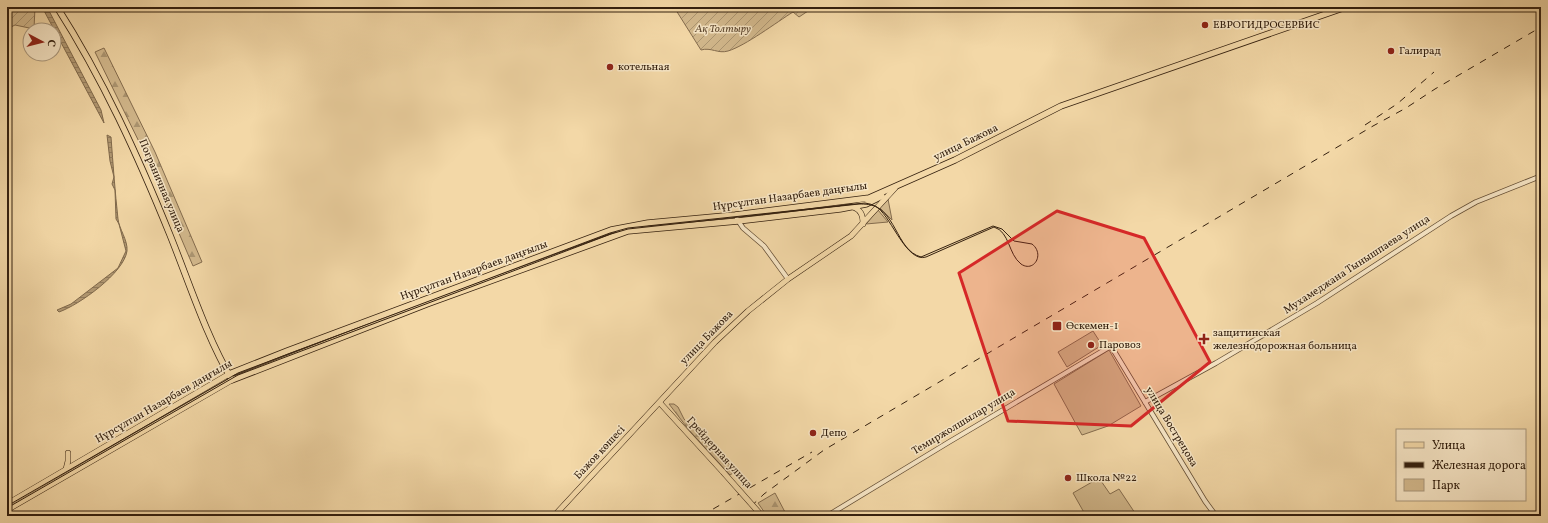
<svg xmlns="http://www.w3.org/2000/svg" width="1548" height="523" font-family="Vollkorn,serif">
<defs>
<pattern id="forest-firs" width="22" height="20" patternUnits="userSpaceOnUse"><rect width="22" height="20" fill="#d3b98d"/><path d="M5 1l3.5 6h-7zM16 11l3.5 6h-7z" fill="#ac9672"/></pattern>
<pattern id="garden-furrows" width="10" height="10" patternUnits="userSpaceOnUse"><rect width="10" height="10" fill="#d3b98d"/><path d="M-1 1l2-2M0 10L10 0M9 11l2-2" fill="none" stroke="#ac9672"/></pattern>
<pattern id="water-rules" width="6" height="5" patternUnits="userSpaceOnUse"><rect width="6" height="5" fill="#b29973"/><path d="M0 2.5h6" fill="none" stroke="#927c5d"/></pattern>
</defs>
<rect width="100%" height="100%" fill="#f3d8a7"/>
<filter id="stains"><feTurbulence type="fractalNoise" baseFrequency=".005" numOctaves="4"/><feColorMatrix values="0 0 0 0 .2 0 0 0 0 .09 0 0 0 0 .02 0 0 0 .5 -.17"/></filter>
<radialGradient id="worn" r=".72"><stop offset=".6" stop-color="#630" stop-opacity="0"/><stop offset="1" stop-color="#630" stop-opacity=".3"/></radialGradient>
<g fill="#d3b98d" stroke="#846c4e">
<path d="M888,199L892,220L880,208Z"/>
<path d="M878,210L888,222L866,224Z"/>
<path d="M1093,331L1102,345L1067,367L1058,352Z"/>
<path d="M1109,350L1141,406L1108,426L1082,435L1054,384Z"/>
<path d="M1099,478L1110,494L1119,489L1135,513L1130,516H1086L1073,493Z"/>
</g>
<g fill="url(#forest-firs)" stroke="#846c4e">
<path d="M104,48L155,152L202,262L193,266L146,156L95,52Z"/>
<path d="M669,404H674L678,407L684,419L736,471L730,475L689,430Z"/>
<path d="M775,493L786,514L782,516H767L758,503Z"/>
</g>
<g fill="url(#garden-furrows)" stroke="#846c4e">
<path d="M7,7H35L34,29L15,25L7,29Z"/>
<path d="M674,7H814L799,17L793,12C777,22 745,46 728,51C718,54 711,47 701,50Z"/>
</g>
<g fill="url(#water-rules)" stroke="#80694b">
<path d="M42,7H47L101,110L104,123Z"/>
<path d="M107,135L111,137C113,164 115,192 118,219C119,229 128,240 127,251C124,273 79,305 59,312L57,310L71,304L118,268L126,251L119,224L116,219L115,190L112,184L114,177L110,161Z"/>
</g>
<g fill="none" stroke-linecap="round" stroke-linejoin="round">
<g stroke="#644e35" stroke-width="5.5">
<g id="tertiary">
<path d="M737,219L743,228L764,246L788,279"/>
<path d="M1145,402L1216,363L1317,303L1451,216L1476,202L1541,176"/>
<path d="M827,516L949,442L1111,346L1205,501L1216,516"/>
</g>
</g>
<g stroke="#34200f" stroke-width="6">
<g id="primary">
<path d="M853,207C861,210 863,215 863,224"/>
<path d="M660,403L723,472"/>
<path d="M66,469L68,461V453"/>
<path d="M7,504L229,374"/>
<path d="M7,510L232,380"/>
<path d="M554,516L715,342L748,311L788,279L851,236L895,188"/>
</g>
</g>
<g stroke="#34200f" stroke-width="7">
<g id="trunk">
<path d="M57,7C103,79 138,156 170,235C189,282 206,336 232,380L427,304L628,231L738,221L840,209L866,204L882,196"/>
<path d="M229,374L287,351L611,230L648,223L735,215L869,198L955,160L1061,106L1346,7"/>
</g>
</g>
<use href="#tertiary" stroke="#f7e6c6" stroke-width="4"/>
<use href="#primary" stroke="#f3d8a7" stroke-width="5"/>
<use href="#trunk" stroke="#f3d8a7" stroke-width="5.5"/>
<path stroke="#34200f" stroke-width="1" d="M7,506L238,373L610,233L628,228L865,203C897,207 895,250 921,257L993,226L1002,229L1014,241L1032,244C1045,254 1034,273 1021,264C1008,254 1010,232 994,227L926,257C907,263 892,219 878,208C872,204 865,204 859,204L628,229L611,234L238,375L7,508"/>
<g stroke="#34200f" stroke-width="1" stroke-dasharray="7 7" stroke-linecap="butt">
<path d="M1365,125L1397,104L1434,72"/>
<path d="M701,516L812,452"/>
<path d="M741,516L764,494L824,450L1373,126L1406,108L1435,89L1541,27"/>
</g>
<g stroke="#34200f" stroke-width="6" stroke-linecap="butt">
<path id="primary-bridge" d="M723,472L762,516"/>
</g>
<use href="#primary-bridge" stroke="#f3d8a7" stroke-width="5"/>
</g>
<path fill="#d62828" fill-opacity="0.2" stroke="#d62828" stroke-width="3" stroke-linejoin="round" d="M1057,211L1144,238L1210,362L1131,426L1008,421L959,273Z"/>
<g fill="#8f2418" stroke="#f7e6c6" stroke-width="1.5">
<circle cx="1205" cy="25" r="4"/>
<circle cx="1391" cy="51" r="4"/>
<circle cx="610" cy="67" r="4"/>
<rect x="1052" y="321" width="10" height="10" rx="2"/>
<path d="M1202 333h4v4h4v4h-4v4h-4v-4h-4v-4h4z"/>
<circle cx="1091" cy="345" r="4"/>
<circle cx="813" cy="433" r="4"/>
<circle cx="1068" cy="478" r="4"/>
</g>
<g text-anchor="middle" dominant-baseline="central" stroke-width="3" stroke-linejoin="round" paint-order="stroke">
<g font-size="11" fill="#34200f" stroke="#f7e6c6" text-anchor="start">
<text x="1213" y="25">ЕВРОГИДРОСЕРВИС</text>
<text x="1399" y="51">Галирад</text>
<text x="618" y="67">котельная</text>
<text x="1066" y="326">Өскемен-1</text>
<text x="1213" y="333">защитинская<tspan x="1213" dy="13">железнодорожная больница</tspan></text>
<text x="1099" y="345">Паровоз</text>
<text x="821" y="433">Депо</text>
<text x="1076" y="478">Школа №22</text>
</g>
<g font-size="11" font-style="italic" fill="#5c462e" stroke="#f7e6c6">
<text x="723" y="29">Ақ Толтыру</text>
</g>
<g font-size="11" fill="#34200f" stroke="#f7e6c6">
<text transform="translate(966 143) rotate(-26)">улица Бажова</text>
<text transform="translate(161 186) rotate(67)">Пограничная улица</text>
<text transform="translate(790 197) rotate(-8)">Нұрсұлтан Назарбаев даңғылы</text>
<text transform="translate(1357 265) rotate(-33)">Мухамеджана Тынышпаева улица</text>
<text transform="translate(474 271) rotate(-20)">Нұрсұлтан Назарбаев даңғылы</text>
<text transform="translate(707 338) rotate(-46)">улица Бажова</text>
<text transform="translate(164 402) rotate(-30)">Нұрсұлтан Назарбаев даңғылы</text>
<text transform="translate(964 422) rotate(-31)">Темиржолшылар улица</text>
<text transform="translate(1171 427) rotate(59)">улица Вострецова</text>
<text transform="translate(600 453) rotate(-47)">Бажов көшесі</text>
<text transform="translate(719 453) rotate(48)">Грейдерная улица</text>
</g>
</g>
<rect width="1548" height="523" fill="none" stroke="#f3d8a7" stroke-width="24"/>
<rect x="8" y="8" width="1532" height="507" fill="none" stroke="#34200f" stroke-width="2"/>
<rect x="12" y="12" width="1524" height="499" fill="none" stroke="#34200f"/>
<rect x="1396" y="429" width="130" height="72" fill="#f7e6c6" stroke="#a9977d"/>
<rect x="1404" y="442" width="20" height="6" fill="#f3d8a7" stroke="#a9977d"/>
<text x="1432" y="449" font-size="12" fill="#34200f">Улица</text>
<rect x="1404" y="462" width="20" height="6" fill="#34200f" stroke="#a9977d"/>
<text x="1432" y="469" font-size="12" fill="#34200f">Железная дорога</text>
<rect x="1404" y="479" width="20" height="12" fill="#d3b98d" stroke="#a9977d"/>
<text x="1432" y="489" font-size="12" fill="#34200f">Парк</text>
<g transform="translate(42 42) rotate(97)"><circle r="19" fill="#f7e6c6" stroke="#a9977d"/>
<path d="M0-3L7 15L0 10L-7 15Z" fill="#8f2418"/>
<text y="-6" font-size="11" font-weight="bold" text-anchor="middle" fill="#34200f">С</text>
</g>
<rect width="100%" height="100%" filter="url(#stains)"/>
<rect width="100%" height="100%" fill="url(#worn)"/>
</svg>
